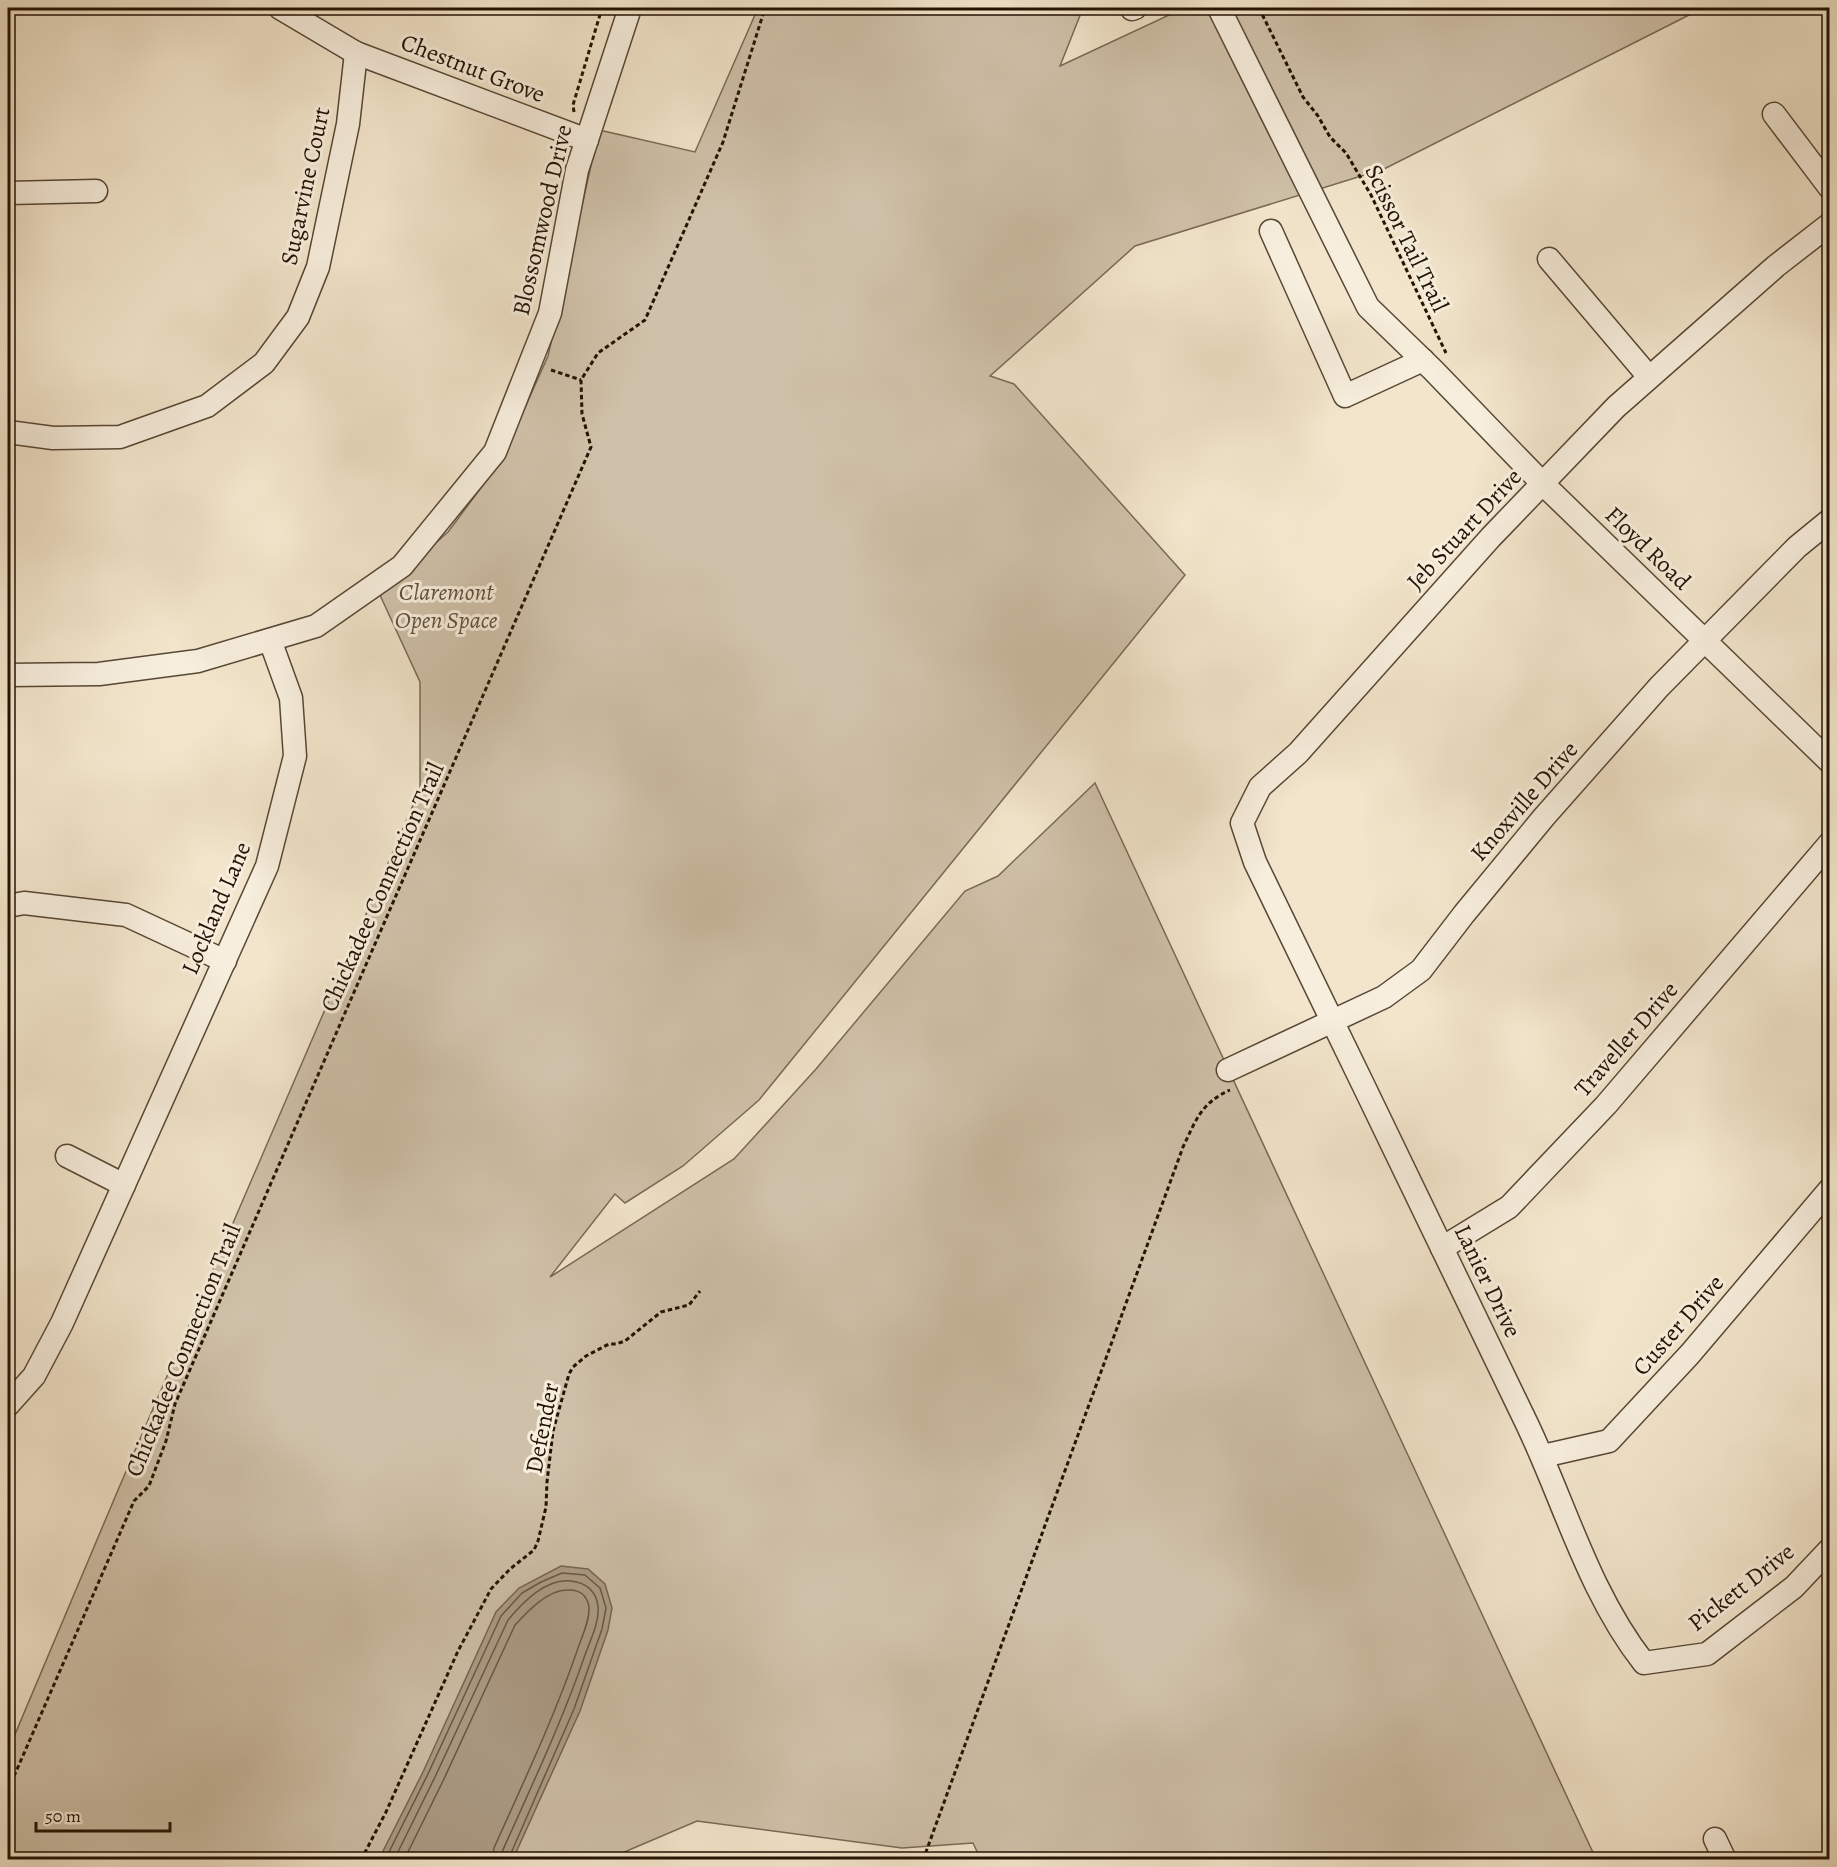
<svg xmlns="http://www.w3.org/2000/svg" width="1837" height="1867" font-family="Alegreya,serif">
<rect width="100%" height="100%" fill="#f2e5cb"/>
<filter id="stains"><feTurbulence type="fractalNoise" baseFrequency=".00333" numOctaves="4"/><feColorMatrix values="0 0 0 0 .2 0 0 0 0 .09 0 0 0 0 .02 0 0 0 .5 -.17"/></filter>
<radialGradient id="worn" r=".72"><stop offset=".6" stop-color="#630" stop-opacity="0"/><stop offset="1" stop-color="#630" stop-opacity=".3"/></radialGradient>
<path fill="#cfc1a9" stroke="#796a56" stroke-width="1.5" d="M758,8H1083L1060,66L1184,8H1703L1384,169L1135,246L990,376L1014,384L1185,575L759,1100L683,1166L625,1203L615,1194L550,1277L734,1159L816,1069L965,891L998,876L1095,783L1596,1859L981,1860L973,1843L902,1848L697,1821L608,1859L8,1860V1751L118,1490L420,789V682L379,593L448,532L501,461L548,356L599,130L695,152Z"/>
<path fill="#ac9d87" stroke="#756552" stroke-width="1.5" d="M561,1566L588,1569L605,1584L612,1608L608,1630L580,1711L513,1859H379L423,1772L496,1612L519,1588Z"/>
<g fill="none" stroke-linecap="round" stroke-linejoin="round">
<g stroke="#685845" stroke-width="1.5">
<path d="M385,1860L428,1774L501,1616L522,1593L541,1582L562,1573L585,1575L600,1588L606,1608L602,1629L574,1709L508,1860"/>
<path d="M394,1860L435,1777L508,1620C523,1602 546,1578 571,1581C587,1583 596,1591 598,1606C600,1621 590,1641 585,1655C562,1722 531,1787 502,1852L501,1860"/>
<path d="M404,1860L443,1781L515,1625C527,1612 547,1590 567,1590C579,1589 587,1595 589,1607C590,1621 581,1638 577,1651C554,1718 523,1783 494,1848L492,1860"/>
</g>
<g stroke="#574735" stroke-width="25">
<g id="minor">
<path d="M280,8L356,53L587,140"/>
<path d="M1219,8L1368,307L1433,370L1542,483L1830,762"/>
<path d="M1132,9L1135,8"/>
<path d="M1774,114L1830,188"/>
<path d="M8,193L96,191"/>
<path d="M1830,224L1776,266L1616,407L1491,537L1298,753L1260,787L1242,823L1255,862C1346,1049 1437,1237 1527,1424C1565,1504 1589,1593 1644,1663L1707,1654L1794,1587L1830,1549"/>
<path d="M1271,231L1345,396L1423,360"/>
<path d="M1549,259L1649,377"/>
<path d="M8,432L53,438L120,437L207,406L264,363L298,317L318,267L348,124L356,53"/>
<path d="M8,675L99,674L198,661L316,626L402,566L495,452L550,313L577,170L630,8"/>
<path d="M8,906L24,903L126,915L225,961"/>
<path d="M1228,1070L1384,997L1421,970L1464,914L1544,817L1659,687L1797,547L1830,520"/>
<path d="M67,1156L124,1185"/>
<path d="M1442,1248L1509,1207L1606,1105L1830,843"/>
<path d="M8,1405L34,1376L62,1323L267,866L295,756L291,698L270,640"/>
<path d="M1543,1456L1609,1441L1690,1354L1830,1189"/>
<path d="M1715,1839L1725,1860"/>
</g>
</g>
<g stroke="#231203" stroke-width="3" stroke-dasharray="4.5 3" stroke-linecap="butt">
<path d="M1259,8L1303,97L1318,116L1330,137L1346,153L1371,195L1446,353"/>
<path d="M574,112L573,105L602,8"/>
<path d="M551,370L581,380"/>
<path d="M8,1790L134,1501L149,1486L166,1441L175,1404L591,447L582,414L581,380L598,353L645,320L723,142L765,8"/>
<path d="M361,1860L386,1812L458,1651L482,1606L491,1589L510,1569L534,1550L538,1541L546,1507L547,1482L553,1431L569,1374L573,1367L586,1356L609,1344H616L625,1341L661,1312L689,1305L700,1291"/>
<path d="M923,1860L1183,1147C1196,1120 1201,1103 1230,1090"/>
</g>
<use href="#minor" stroke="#f7eedd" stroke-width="22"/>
</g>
<g text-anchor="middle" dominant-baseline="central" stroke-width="6" stroke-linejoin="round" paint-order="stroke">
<g font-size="24" fill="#231203" stroke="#f7eedd">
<text transform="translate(473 68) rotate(21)">Chestnut Grove</text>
<text transform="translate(305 186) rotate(-78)">Sugarvine Court</text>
<text transform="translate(542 220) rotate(-77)">Blossomwood Drive</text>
<text transform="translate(1407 238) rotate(64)">Scissor Tail Trail</text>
<text transform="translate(1464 529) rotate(-47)">Jeb Stuart Drive</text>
<text transform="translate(1648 548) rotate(44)">Floyd Road</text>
<text transform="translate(1524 801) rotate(-49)">Knoxville Drive</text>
<text transform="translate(382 887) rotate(-66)">Chickadee Connection Trail</text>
<text transform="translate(216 908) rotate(-67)">Lockland Lane</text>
<text transform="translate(1626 1039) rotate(-49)">Traveller Drive</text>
<text transform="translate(1488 1281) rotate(64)">Lanier Drive</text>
<text transform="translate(1678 1325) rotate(-49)">Custer Drive</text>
<text transform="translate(183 1350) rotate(-68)">Chickadee Connection Trail</text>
<text transform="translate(542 1428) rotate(-79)">Defender</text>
<text transform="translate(1741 1587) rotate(-38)">Pickett Drive</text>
</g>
<g font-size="24" font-style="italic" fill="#5f4f3d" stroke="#f7eedd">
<text x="446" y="592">Claremont<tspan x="446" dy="28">Open Space</tspan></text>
</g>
</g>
<rect width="1837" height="1867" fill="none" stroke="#f2e5cb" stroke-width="30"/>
<rect x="9" y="9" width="1819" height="1849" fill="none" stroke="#231203" stroke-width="3"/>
<rect x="15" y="15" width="1807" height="1837" fill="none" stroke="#231203" stroke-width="1.5"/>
<path d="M36 1822v9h134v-9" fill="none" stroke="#231203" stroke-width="3"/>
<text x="45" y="1822" font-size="18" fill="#231203" stroke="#f7eedd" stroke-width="4.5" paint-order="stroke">50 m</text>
<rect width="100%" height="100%" filter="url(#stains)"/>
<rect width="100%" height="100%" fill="url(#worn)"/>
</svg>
